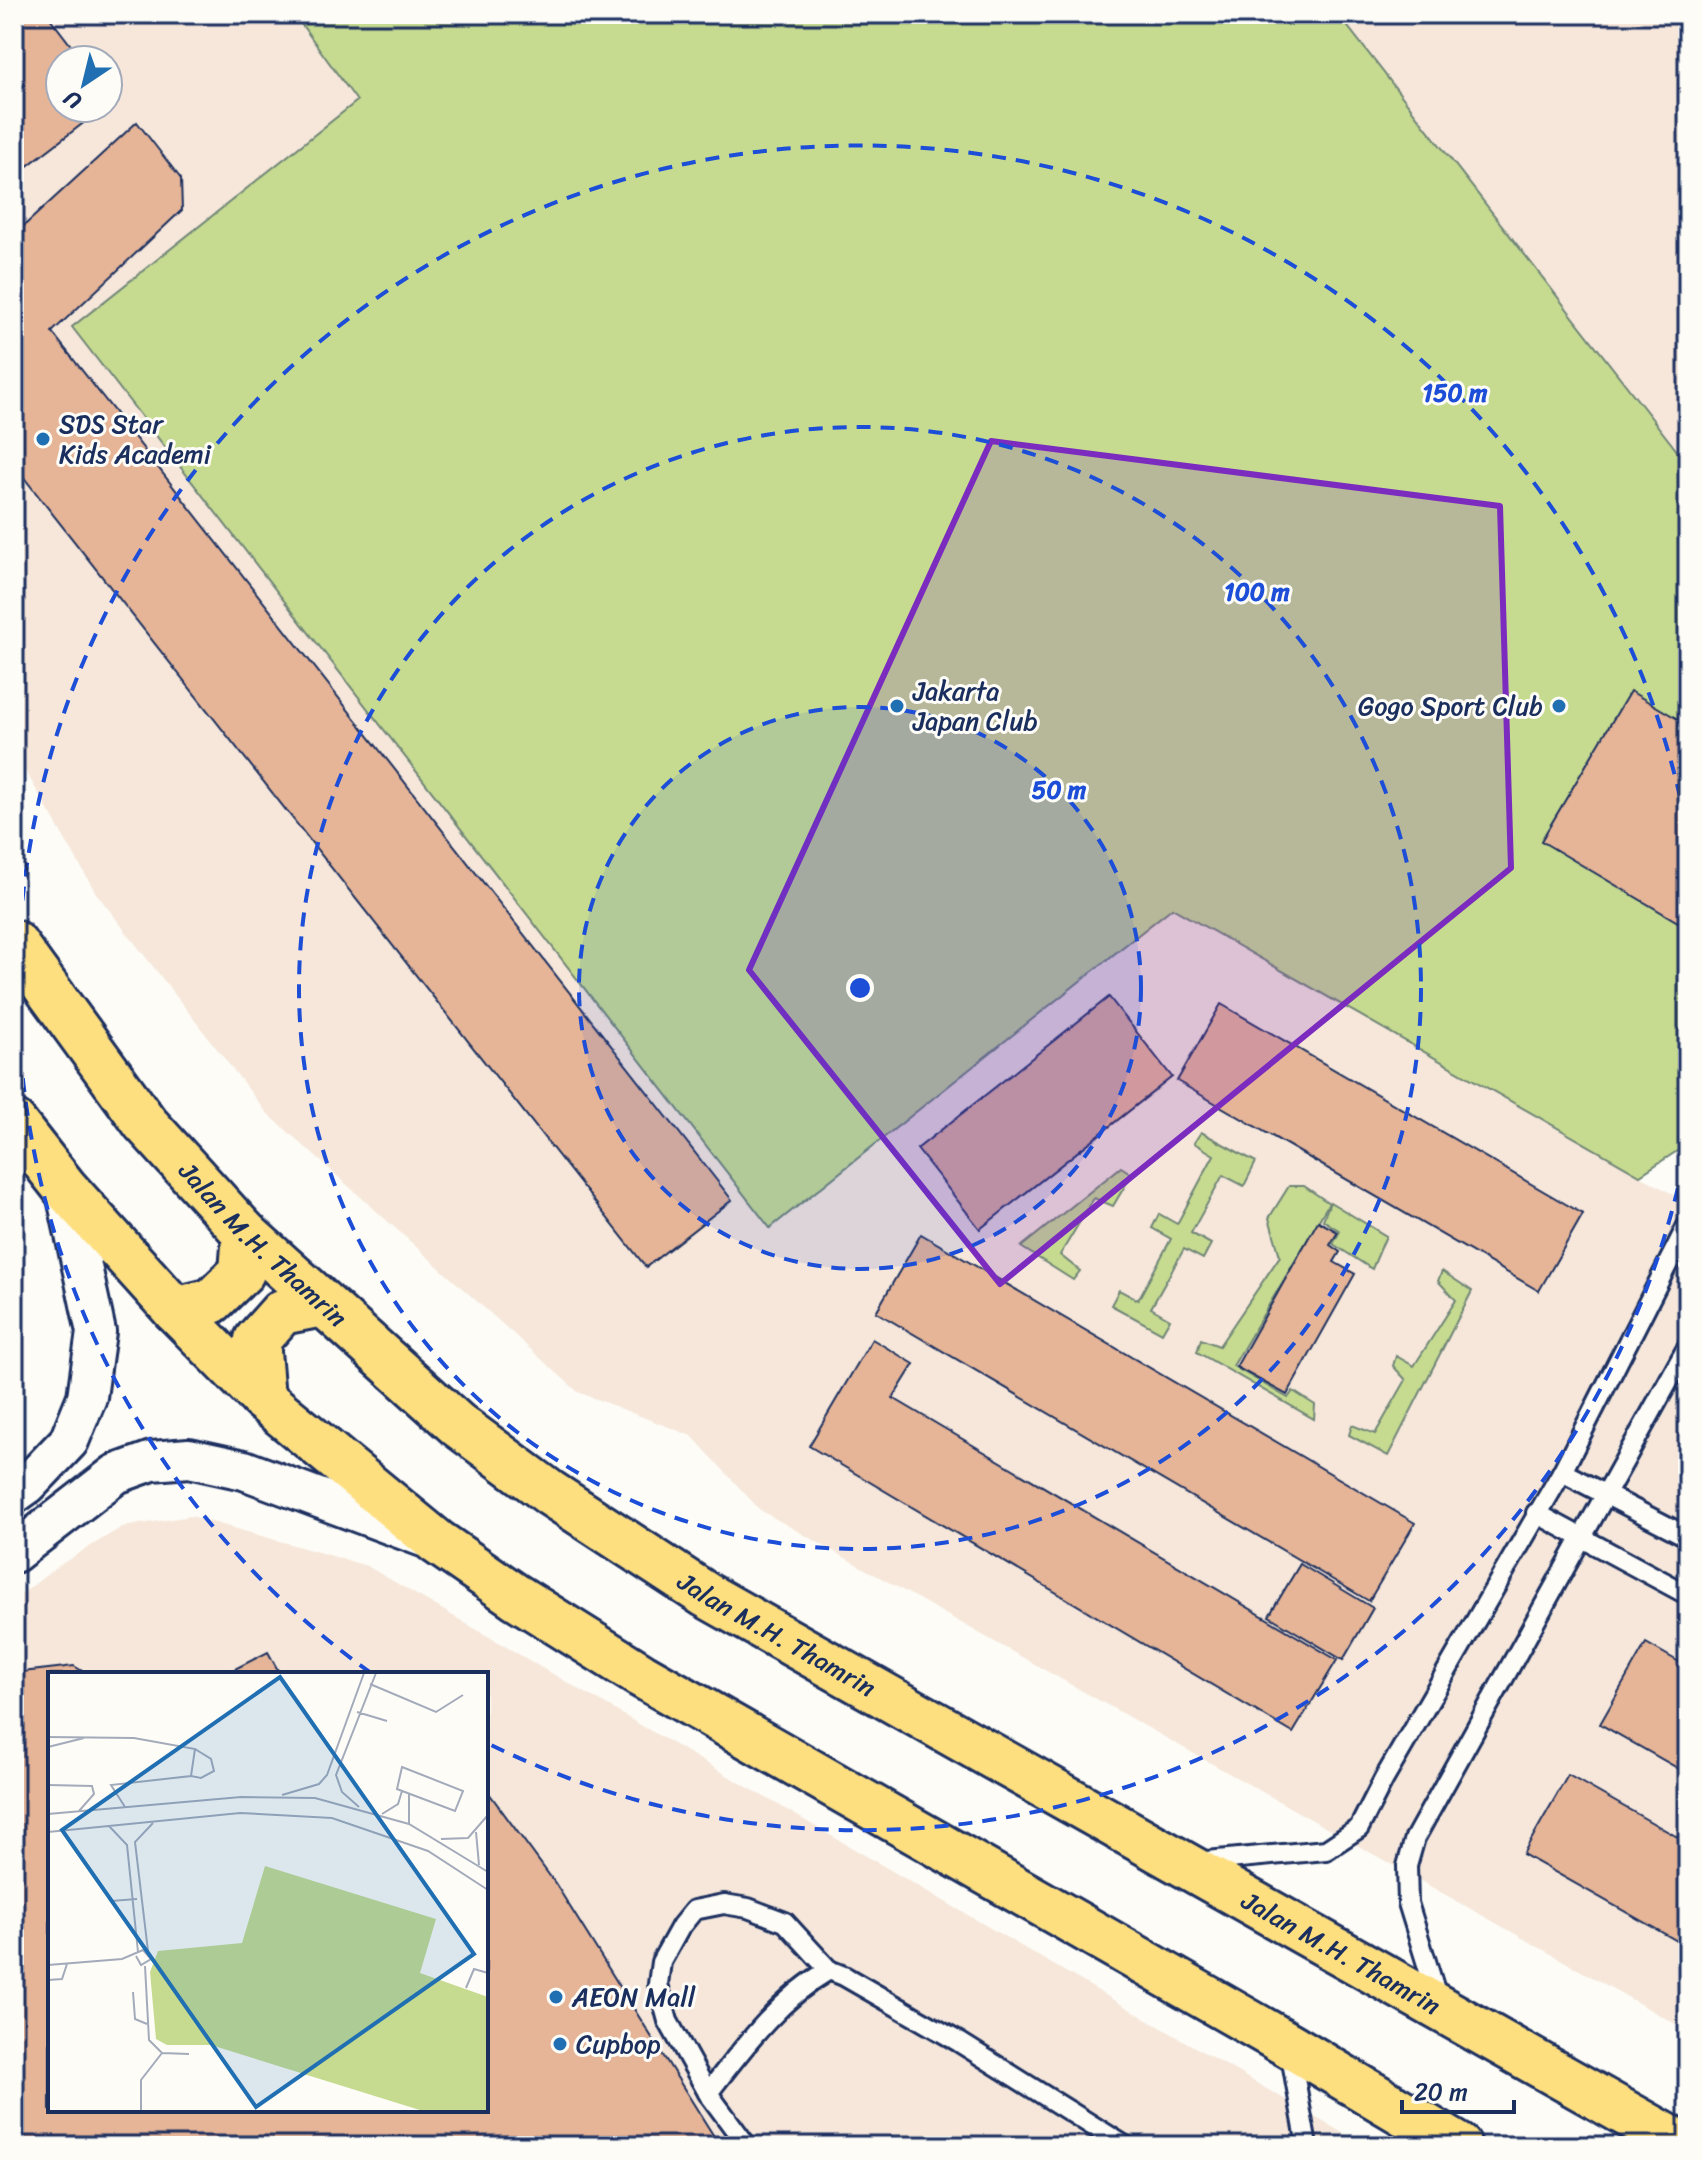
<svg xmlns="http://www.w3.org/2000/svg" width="1702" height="2160" font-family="Sriracha,sans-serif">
<rect width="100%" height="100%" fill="#fdfcf7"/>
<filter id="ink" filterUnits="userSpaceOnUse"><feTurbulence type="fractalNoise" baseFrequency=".0125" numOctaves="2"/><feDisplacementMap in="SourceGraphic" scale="16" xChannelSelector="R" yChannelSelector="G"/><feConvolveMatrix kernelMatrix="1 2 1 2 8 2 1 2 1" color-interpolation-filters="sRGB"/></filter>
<g filter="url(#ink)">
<g fill="#f6e7da" fill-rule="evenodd">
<path d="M14,14H294L358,101L72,327L770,1228L1172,908L1688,1203V2031L760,1510L692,1436L578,1392L266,1112L96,893L14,751ZM60,60H108V108H60Z"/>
<path d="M1338,14H1688V465Z"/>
<path d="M191,1516L367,1566L1365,2146H14V1600L58,1566L122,1527ZM50,1674H486V2110H50Z"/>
</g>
<g fill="#c6db90" stroke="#708577" stroke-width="2">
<path d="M294,14H1338L1688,465V1144L1640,1175L1172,908L770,1228L72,327L357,101Z"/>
<path d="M1201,1132L1256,1162L1244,1186L1223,1175L1191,1233L1211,1244L1203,1259L1184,1249L1151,1308L1170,1319L1162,1333L1111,1305L1119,1290L1138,1300L1171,1239L1152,1228L1159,1214L1177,1224L1214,1155L1194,1143Z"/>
<path d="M1121,1167L1132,1174L1113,1206L1094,1198L1060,1255L1080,1271L1073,1280L1021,1247Z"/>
<path d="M1289,1186H1304L1329,1203L1233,1366L1288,1398L1293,1391L1315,1405L1314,1419L1197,1352L1201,1339L1219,1346L1280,1256L1269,1218Z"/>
<path d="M1330,1202L1386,1236L1372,1269L1333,1244L1340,1231L1323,1220Z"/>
<path d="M1442,1271L1472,1291L1388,1456L1349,1435L1352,1425L1375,1434L1406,1380L1393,1366L1396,1356L1414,1366L1456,1300L1438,1281Z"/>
</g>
<g fill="#e6b597" stroke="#1b2f5e" stroke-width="2">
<path d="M14,14H47L82,60H60V108H103L26,167L14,151Z"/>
<path d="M137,122L181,179L182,210L52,332L732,1200L646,1267L14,465V235Z"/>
<path d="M1630,691L1688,725V928L1541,841Z"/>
<path d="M1109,997L1172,1077L980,1229L917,1149Z"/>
<path d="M1221,1004L1583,1214L1539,1291L1177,1081Z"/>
<path d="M1318,1221L1338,1232L1330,1245L1340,1252L1334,1262L1355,1274L1287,1395L1236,1367Z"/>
<path d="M921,1234L1415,1523L1369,1601L876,1312Z"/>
<path d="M872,1339L914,1364L893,1398L1337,1660L1293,1733L809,1446Z"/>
<path d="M1300,1564L1373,1608L1343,1660L1269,1616Z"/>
<path d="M1646,1643L1688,1667V1774L1600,1724Z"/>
<path d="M268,1652L280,1674H225Z"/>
<path d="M74,1666L87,1674H50V2110H486V1789L555,1883L720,2146H14V1673Z"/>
<path d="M1568,1775L1688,1843V1947L1523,1854Z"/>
</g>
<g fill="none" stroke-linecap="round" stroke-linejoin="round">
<g stroke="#1b2f5e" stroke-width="24">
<g id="lane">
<path d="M1562,1472L1688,1537"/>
<path d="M1536,1513L1688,1595"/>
<path d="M1196,1862L1326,1850L1359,1828L1384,1779L1562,1472L1688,1224"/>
<path d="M1438,2000L1408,1903L1407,1866L1415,1838L1688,1346"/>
<path d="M1290,2050L1307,2146"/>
<path d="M708,2093L668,2021L658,1984L661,1962L681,1926L694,1910L724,1904L748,1908L785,1922L829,1970"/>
<path d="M747,2146L708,2093C743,2048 779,1999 829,1970L844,1976L959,2042L1125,2146"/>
</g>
</g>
<g stroke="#1b2f5e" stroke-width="44">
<g id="street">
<path d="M14,1494L28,1484L69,1441L87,1397L96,1332L65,1188"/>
<path d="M14,1553L116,1474L152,1461L189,1458L244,1470L423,1537"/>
</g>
</g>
<g stroke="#1b2f5e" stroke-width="50">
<g id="primary">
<path id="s1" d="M14,943L145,1123L245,1233L458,1425L550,1493L706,1595L1684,2146"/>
<path d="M14,1123L65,1188L175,1310L262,1398L437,1542L515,1596L641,1675L1289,2045L1459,2146"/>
<path d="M175,1310L212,1301L242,1272L245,1233"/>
<path d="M262,1398L257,1340L282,1312L323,1304"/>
</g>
</g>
<use href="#lane" stroke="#fdfcf7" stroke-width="18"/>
<use href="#street" stroke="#fdfcf7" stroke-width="38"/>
<use href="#primary" stroke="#fedf80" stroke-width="44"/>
</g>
</g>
<path fill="#7b2cbf" fill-opacity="0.2" stroke="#7b2cbf" stroke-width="6" stroke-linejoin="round" d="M991,441L1500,506L1511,868L1000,1284L749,970Z"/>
<circle cx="860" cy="988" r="281" fill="#1d4ed8" fill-opacity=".12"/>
<g fill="none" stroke="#1d4ed8" stroke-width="4" stroke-dasharray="14 10">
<circle cx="860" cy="988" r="281"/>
<circle cx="860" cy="988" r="561"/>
<path d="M1688 1141A842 842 0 0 1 491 1745M371 1673A842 842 0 1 1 1688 835"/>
</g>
<g fill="#1f6fb2" stroke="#fdfcf7" stroke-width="3">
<circle cx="43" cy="439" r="8"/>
<circle cx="897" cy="706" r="8"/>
<circle cx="1559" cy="706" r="8"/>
<circle cx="556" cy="1997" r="8"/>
<circle cx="560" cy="2044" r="8"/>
</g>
<g text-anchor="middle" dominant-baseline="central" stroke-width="6" stroke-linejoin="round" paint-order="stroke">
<g font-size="26" fill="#1b2f5e" stroke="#fdfcf7" text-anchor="start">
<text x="59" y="424">SDS Star<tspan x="59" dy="30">Kids Academi</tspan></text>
<text x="913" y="691">Jakarta<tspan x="913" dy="30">Japan Club</tspan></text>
<text x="1543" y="706" text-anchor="end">Gogo Sport Club</text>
<text x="572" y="1997">AEON Mall</text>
<text x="576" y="2044">Cupbop</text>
</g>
<g font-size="26" fill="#1b2f5e" stroke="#fdfcf7">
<text stroke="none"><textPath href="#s1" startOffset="392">Jalan M.H. Thamrin</textPath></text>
<text stroke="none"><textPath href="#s1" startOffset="1040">Jalan M.H. Thamrin</textPath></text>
<text stroke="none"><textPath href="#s1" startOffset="1688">Jalan M.H. Thamrin</textPath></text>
</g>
</g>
<g transform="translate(48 1672)">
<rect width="440" height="440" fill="#fdfcf7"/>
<path d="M217,194L388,247L372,301L440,325V439H375L163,373H119L108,367L102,300L110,279L194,271Z" fill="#c6db90"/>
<path fill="none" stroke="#a3aaba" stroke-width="2" d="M322,12L388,40L415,23M309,40L339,49M0,65L86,66L147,77L143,104L63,113L77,135M0,75L36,66M354,95L415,119L407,139L349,117ZM143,104L153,106L166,99L163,87L147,77M0,113L44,114L46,122L31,139M361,121V152M234,123L271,112L279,103L316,1M311,135L294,120L288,103L328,1M0,142L193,125L267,126L361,152L440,200M334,142L350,132L354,119M61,154L79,173L90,280M0,160L192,141L284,146L380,179L440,218M428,160L431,193M393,167L420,166L440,143M63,229L89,227M100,279L87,170L105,151M0,293L74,287L95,278L103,287L93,293L88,284M97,294L101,368L114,381L141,382M0,308L14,307L19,292M418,316L426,297L440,301M85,320L87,347L99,352M93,439V408L114,381"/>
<path fill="#1f6fb2" fill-opacity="0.15" stroke="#1f6fb2" stroke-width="4" d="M232,5L426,282L208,435L14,158Z"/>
<rect width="440" height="440" fill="none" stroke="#1b2f5e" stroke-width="4"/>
</g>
<circle cx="860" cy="988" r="12" fill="#1d4ed8" stroke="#fdfcf7" stroke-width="4"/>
<g font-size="24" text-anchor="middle" font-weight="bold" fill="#1d4ed8" stroke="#fdfcf7" stroke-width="6" stroke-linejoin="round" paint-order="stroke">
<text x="1455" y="401">150 m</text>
<text x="1257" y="600">100 m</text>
<text x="1059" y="798">50 m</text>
</g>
<rect width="1702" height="2160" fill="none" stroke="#fdfcf7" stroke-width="48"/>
<rect x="24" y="24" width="1654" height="2112" fill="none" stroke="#1b2f5e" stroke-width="3" filter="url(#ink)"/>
<g transform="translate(84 84) rotate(215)"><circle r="38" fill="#fdfcf7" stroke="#a3aaba" stroke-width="2"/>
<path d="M0-6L14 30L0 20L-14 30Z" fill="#1f6fb2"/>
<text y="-12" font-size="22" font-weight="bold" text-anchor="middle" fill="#1b2f5e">U</text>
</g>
<path d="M1402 2100v12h112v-12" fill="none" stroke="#1b2f5e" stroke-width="4"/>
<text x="1414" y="2100" font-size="24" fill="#1b2f5e" stroke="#fdfcf7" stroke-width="6" paint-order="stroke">20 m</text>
</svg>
